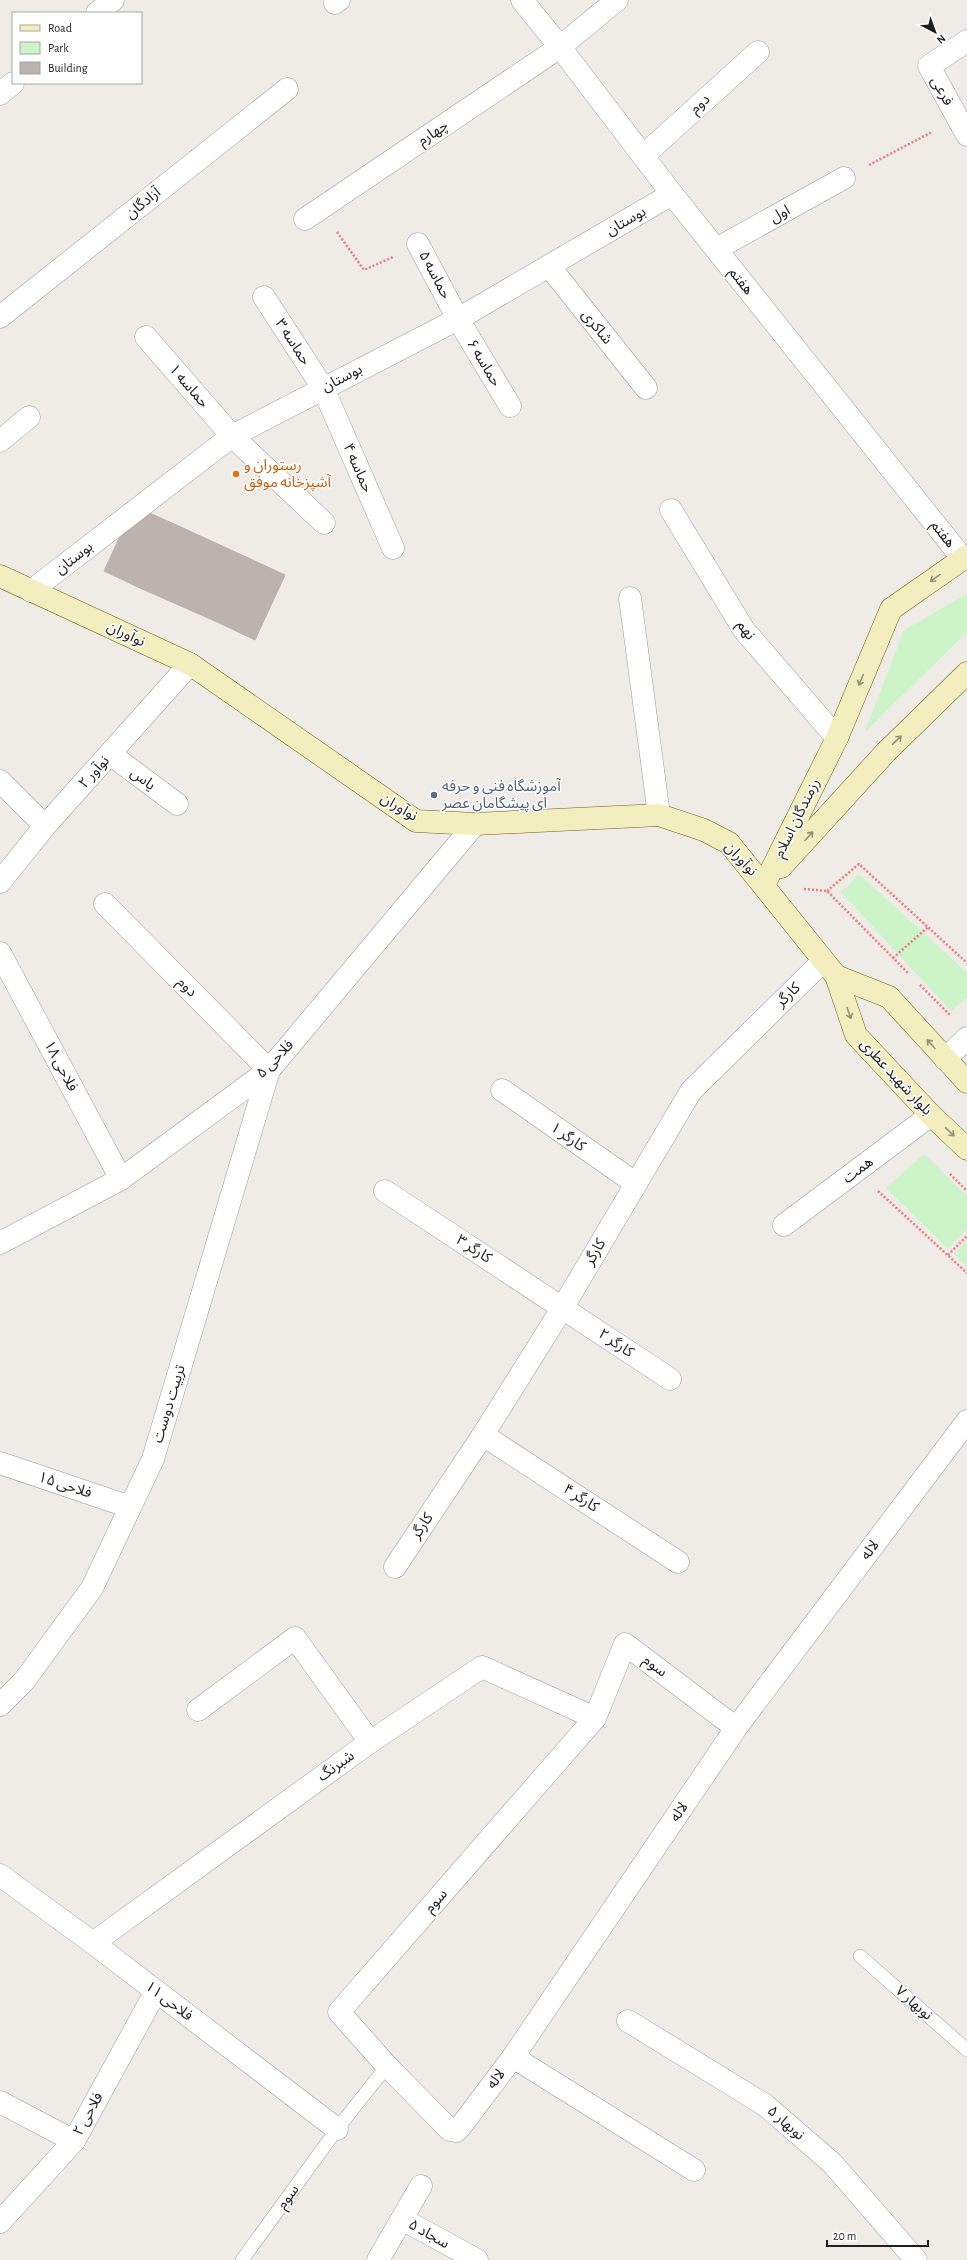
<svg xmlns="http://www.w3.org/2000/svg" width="967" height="2260" font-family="'Alegreya Sans','Noto Sans Arabic',sans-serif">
<rect width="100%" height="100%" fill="#efebe7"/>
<g fill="#ccf4c8">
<path d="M967,594V632L865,732L904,630Z"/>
<path d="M859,874L967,973V998L951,1011L841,892Z"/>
<path d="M924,1154L967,1196V1229L948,1249L886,1188Z"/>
<path d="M967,1240V1267L954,1254Z"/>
</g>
<g fill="#bcb3b0" stroke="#bfb0aa">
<path d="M134,506L172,523L142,589L104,571Z"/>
<path d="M172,523L244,556L215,621L142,589Z"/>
<path d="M244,556L285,575L255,640L215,621Z"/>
</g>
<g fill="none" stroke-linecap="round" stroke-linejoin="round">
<g stroke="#9c9c9c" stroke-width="14">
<g id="lane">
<path d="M860,1956L967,2050"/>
<path d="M242,2260L337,2129L387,2066"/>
</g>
</g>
<g stroke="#9c9c9c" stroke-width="23">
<g id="street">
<path d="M522,0L560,47L672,194L963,559"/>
<path d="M335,3L339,0"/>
<path d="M97,13L113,0"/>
<path d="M967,41L929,66L967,135"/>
<path d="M0,94L13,83"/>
<path d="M643,156L758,52"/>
<path d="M305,219L560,47L617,0"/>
<path d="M418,244L458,319L510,406"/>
<path d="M716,249L844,178"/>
<path d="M549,266L646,388"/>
<path d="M264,297L323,388L393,548"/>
<path d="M0,317L287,89"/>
<path d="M146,337L232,436L324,523"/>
<path d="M0,441L29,417"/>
<path d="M671,510L744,630L837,738"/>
<path d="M31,591L232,436L458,319L672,194"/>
<path d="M630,598L659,815"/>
<path d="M110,754L177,804"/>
<path d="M0,781L45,826"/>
<path d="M0,882L45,826L190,664"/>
<path d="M0,953L121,1179"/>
<path d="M945,1059L967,1038"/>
<path d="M502,1090L635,1183"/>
<path d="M385,1191L670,1379"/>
<path d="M784,1225L931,1115"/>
<path d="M0,1243L121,1179L269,1070L475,824"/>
<path d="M483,1435L678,1562"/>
<path d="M0,1463L130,1507"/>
<path d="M395,1567L483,1435L563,1307L691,1091L823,961"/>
<path d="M0,1705L24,1681L92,1588L153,1459L269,1070L105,904"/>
<path d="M198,1710L295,1638L370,1742"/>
<path d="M736,1728L625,1644L595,1718L339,2012L387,2066L450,2130L456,2131L461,2126L513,2057L736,1728L967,1421"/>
<path d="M0,1875L93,1943L337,2129"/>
<path d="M93,1943L370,1742L482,1667L595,1718"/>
<path d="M628,2021L765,2105L832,2163L916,2260"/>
<path d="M513,2057L694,2170"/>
<path d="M0,2102L74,2141"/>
<path d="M402,2219L477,2260"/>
<path d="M0,2222L74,2141L156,1991"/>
<path d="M378,2260L421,2186"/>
</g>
</g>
<g stroke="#6d6810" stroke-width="23">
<g id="secondary">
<path d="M0,576L190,664L416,821L475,824L659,815L704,830L729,843L836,976L856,1035L931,1115L967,1149"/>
<path d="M781,867L886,752L967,673"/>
<path d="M764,885L837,738L891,609L967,556"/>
<path d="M836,976L889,997L967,1082"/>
</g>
</g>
<g stroke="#ec7b81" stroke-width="2.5" stroke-dasharray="2 2" stroke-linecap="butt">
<path d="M869,165L932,132"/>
<path d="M337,232L364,270L393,257"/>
<path d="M804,889L827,891L908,973"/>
<path d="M827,891L859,864L967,963"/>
<path d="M893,958L928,927"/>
<path d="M920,985L951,1016"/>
<path d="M950,1174L967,1191"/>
<path d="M878,1191L967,1273"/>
<path d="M948,1255L967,1236"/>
</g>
<use href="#lane" stroke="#fff" stroke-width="13"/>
<use href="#street" stroke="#fff" stroke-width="22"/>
<use href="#secondary" stroke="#f3eec0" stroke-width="22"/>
</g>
<defs><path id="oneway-shaft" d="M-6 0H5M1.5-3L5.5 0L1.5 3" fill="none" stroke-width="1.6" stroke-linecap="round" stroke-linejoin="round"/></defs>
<g stroke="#949178">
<use href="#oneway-shaft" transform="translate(935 578) rotate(145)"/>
<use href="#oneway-shaft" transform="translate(861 680) rotate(113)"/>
<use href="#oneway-shaft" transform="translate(897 740) rotate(-44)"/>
<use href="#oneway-shaft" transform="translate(809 836) rotate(-48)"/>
<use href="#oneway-shaft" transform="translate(849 1013) rotate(71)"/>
<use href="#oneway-shaft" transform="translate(931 1044) rotate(-132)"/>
<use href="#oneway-shaft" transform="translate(950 1132) rotate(44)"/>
</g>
<circle fill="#e8710a" stroke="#fff" stroke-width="1.5" cx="236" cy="474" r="4"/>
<circle fill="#5c6f8a" stroke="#fff" stroke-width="1.5" cx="434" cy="795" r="4"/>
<g text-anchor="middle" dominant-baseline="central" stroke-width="3" stroke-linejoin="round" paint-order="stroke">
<g font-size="15" fill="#1f1f1f" stroke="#fff">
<text transform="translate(942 91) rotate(61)">فرعی</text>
<text transform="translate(700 104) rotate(-42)">دوم</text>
<text transform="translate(433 133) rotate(-34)">چهارم</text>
<text transform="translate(143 203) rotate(-39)">آزادگان</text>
<text transform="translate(780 214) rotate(-29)">اول</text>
<text transform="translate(626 221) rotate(-30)">بوستان</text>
<text transform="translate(435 275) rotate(62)">حماسه ۵</text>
<text transform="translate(741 281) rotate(52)">هفتم</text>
<text transform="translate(597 327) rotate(51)">شاکری</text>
<text transform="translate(293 342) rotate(57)">حماسه ۳</text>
<text transform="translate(484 363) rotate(59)">حماسه ۶</text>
<text transform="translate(342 378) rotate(-27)">بوستان</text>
<text transform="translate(189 386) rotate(49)">حماسه ۱</text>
<text transform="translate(358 468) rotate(66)">حماسه ۴</text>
<text transform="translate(943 534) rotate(52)">هفتم</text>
<text transform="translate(74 558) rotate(-38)">بوستان</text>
<text transform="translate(746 630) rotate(54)">نهم</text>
<text transform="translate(126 634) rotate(25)">نوآوران</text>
<text transform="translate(94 772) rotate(-48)">نوآور ۲</text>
<text transform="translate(143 779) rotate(37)">یاس</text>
<text transform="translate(399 807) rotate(31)">نوآوران</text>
<text transform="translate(797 818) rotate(-64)">رزمندگان اسلام</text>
<text transform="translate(741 859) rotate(47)">نوآوران</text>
<text transform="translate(187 987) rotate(45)">دوم</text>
<text transform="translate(788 995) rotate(-44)">کارگر</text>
<text transform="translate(275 1059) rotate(-46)">فلاحی ۵</text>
<text transform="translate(61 1066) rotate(62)">فلاحی ۱۸</text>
<text transform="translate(896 1077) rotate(47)">بلوار شهید عطری</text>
<text transform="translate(568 1137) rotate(35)">کارگر ۱</text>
<text transform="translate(858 1170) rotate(-37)">همت</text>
<text transform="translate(474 1249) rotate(33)">کارگر ۳</text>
<text transform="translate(595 1252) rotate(-60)">کارگر</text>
<text transform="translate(616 1343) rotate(34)">کارگر ۲</text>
<text transform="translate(169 1404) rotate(-73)">تربیت دوست</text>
<text transform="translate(65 1485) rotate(18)">فلاحی ۱۵</text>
<text transform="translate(581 1498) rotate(33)">کارگر ۴</text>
<text transform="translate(422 1526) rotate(-56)">کارگر</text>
<text transform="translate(870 1550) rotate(-53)">لاله</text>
<text transform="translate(655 1666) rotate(37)">سوم</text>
<text transform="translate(336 1766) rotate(-36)">شبرنگ</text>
<text transform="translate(679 1812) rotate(-56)">لاله</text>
<text transform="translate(436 1901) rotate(-49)">سوم</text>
<text transform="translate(169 2001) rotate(37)">فلاحی ۱۱</text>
<text transform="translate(914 2003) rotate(41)">نوبهار ۷</text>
<text transform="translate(496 2079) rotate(-53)">لاله</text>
<text transform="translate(88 2114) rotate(-61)">فلاحی ۲</text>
<text transform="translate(786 2123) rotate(41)">نوبهار ۵</text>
<text transform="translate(288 2197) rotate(-54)">سوم</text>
<text transform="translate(429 2234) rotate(29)">سجاد ۵</text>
</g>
<g font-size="15" fill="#c56008" stroke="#fff" text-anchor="start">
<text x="244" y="465">رستوران و<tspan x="244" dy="17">آشپزخانه موفق</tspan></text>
</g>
<g font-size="15" fill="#4e5e75" stroke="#fff" text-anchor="start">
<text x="442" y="786">آموزشگاه فنی و حرفه<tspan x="442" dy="17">ای پیشگامان عصر</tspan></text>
</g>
</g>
<rect x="12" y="12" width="130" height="72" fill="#ffffff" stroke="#a5a5a5"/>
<rect x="20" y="25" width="20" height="6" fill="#f3eec0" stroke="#a5a5a5"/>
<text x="48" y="32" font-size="12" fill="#1f1f1f">Road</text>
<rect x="20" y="42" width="20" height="12" fill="#ccf4c8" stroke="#a5a5a5"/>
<text x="48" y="52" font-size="12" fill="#1f1f1f">Park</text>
<rect x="20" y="62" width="20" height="12" fill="#bcb3b0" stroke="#a5a5a5"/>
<text x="48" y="72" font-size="12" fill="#1f1f1f">Building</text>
<g transform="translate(935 32) rotate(139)" stroke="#ffffff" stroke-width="3" paint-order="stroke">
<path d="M0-3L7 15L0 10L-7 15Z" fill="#1f1f1f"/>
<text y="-6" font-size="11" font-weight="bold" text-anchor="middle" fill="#1f1f1f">N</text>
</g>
<path d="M827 2240v6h101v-6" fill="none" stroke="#1f1f1f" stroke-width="2"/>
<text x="833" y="2240" font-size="12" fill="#1f1f1f" stroke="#ffffff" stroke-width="3" paint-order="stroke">20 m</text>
</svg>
